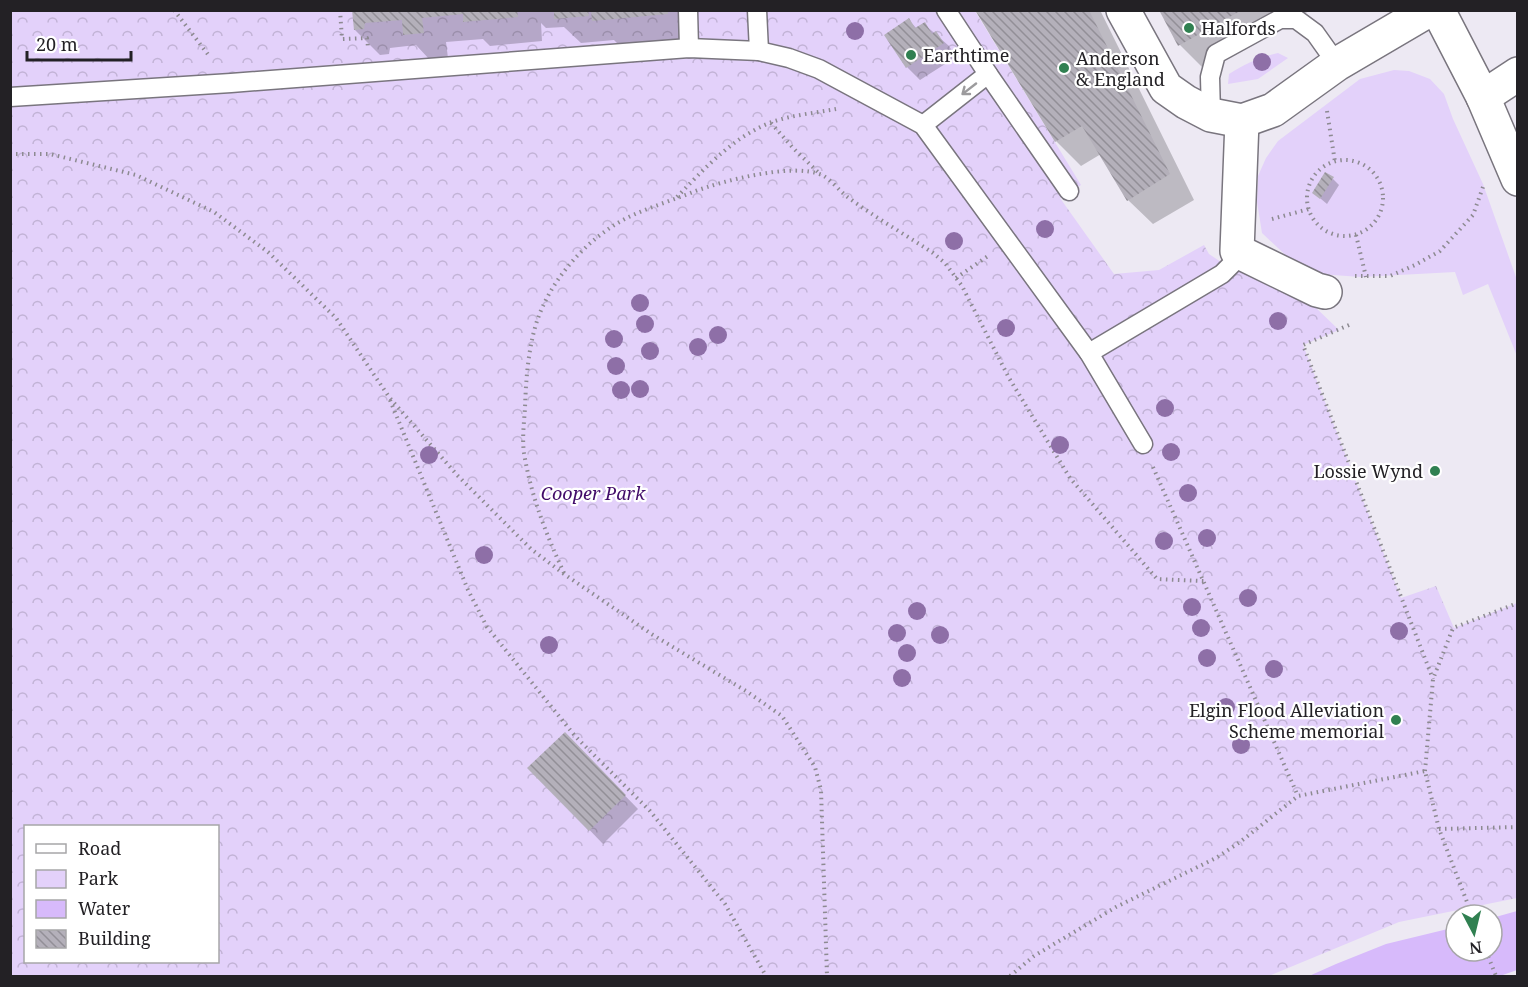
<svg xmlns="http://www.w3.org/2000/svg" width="1528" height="987" font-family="'Noto Serif',serif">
<defs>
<pattern id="forest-crowns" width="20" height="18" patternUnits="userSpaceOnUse" patternTransform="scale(1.5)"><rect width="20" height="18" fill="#e3d1fa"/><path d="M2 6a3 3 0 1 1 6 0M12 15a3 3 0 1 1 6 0" fill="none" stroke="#c2b3d6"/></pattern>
<pattern id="building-back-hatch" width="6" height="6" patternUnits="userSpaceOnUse" patternTransform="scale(1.5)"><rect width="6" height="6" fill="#b4b0ba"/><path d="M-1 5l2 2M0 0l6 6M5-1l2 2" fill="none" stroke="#928f97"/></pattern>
</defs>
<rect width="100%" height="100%" fill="#ede9f3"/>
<g fill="#e3d1fa">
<path d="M1278,53L1288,58L1258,79L1228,84L1229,74C1245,64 1259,57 1278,53Z"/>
<path d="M1394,70L1409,71L1430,79L1444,94L1453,119L1483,184L1517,280V356L1488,284L1463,295L1455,272L1361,277L1319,274L1294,263L1262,233L1257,202L1258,176L1266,158L1278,141L1360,79Z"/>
</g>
<path fill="url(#forest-crowns)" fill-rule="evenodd" d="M10,11H975L1081,185L1060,198L1114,274L1159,270L1204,245L1209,254L1221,262L1246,272L1313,305L1339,330L1303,345L1401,598L1436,586L1454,628L1517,603V898L1399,922L1269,976H11ZM26,826H218V962H26Z"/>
<path fill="#d7bafb" d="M1517,911V970L1500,976H1309L1336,964L1386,944L1456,927V951H1492V918Z"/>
<g fill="#0003">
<path d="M353,10H690L693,39L619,45L614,40L581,43L564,27L546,28L541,23L542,41L490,46L483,39L446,42L448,58L430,60L416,45L390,48L389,54L380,55L355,30Z"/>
<path d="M976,10H1100L1194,200L1153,224L1128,200L1101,154L1081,166L1056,141Z"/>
<path d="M1160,10H1311L1205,70L1180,45Z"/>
<path d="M909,20L917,29L924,24L949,46L956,57L920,80L907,67Z"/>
<path d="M1333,179L1339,185L1327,204L1314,193Z"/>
<path d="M565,734L638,809L603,844L530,768Z"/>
</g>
<g fill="url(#building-back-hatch)">
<path d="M352,10H517L518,17L463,22V14L422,18L424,33L403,35L402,20L365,23L364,29L354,30Z"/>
<path d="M554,10H588L589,16L554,19Z"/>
<path d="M591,10H668V14L592,21Z"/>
<path d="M975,10H1089L1170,174L1127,201L1082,126L1055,142Z"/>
<path d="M1159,10H1242L1178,46Z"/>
<path d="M909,18L915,28L925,22L932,34L936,31L944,43L906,68L884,35Z"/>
<path d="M1325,172L1334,177L1320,199L1312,193Z"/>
<path d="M565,732L626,795L589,831L527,768Z"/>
</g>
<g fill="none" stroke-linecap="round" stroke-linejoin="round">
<g stroke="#79757e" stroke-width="21">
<g id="lane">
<path d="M688,10L689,48"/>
<path d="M757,10L759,51"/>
<path d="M988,74L1069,191"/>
<path d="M10,97L231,83L689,48L759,51L789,58L819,69L923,125L1089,353L1143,444"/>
<path d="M1211,115L1210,77L1216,54L1280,19H1296L1315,33L1337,64"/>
<path d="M923,125L988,74L946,10"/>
<path d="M1089,353L1222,274L1232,264L1237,251"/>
</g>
</g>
<g stroke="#79757e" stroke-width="36">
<g id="street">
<path d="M1123,10L1166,88L1186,102L1211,115L1242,121L1273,110L1337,64L1429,10"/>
<path d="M1483,97L1518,74"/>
<path d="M1242,121L1237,251L1317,290L1325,292"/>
</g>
</g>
<g stroke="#79757e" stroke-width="36">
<path id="primary" d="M1438,10L1483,97L1518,179"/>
</g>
<g stroke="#8d8a91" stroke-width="4" stroke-dasharray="1.5 4.5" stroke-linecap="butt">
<path d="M174,10L210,57"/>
<path d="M340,10L342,39L367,38L368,47"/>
<path d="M1327,111L1335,162"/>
<path d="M771,123L794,149L821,175"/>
<path d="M10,154H50L136,175L214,212L268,252L336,318L389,397L457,475L531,549L564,574L653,635L746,691L782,716L815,767L821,790L827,976"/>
<circle cx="1345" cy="198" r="38"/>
<path d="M677,197C704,169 734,136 772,122C792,115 815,113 836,109"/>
<path d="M1272,219L1309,209"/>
<path d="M1356,235L1366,277"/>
<path d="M1355,276H1390L1415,265L1440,251L1473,215L1483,187"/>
<path d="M956,278L988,256"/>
<path d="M1349,325L1303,345L1433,679"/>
<path d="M390,400L468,590L487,627L575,736L650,811L725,904L766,976"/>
<path d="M1153,467L1298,796"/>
<path d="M564,573C546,534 531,496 524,453C522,439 524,423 525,408C526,376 529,335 543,306C556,277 581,248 607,230C633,211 664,204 693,192C722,181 793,162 822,175C832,180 840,192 849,198C876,218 906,235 933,253L945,263L962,286L1009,378L1070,478L1157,579L1204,581"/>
<path d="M1425,771L1433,679L1453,628L1518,603"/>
<path d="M1439,829L1518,827"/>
<path d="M1486,951L1496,976"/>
<path d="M1010,976L1034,956L1116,907L1216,858L1240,842L1298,796L1425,771L1439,829L1472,915"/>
</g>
<use href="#lane" stroke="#fff" stroke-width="18"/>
<use href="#street" stroke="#fff" stroke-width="33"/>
<use href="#primary" stroke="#fff" stroke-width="33"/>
</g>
<g fill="#8e6fa7">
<circle cx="855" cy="31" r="9"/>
<circle cx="1262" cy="62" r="9"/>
<circle cx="1045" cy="229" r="9"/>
<circle cx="954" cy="241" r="9"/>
<circle cx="640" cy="303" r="9"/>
<circle cx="1278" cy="321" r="9"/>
<circle cx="645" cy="324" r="9"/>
<circle cx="1006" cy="328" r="9"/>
<circle cx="718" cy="335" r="9"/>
<circle cx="614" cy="339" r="9"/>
<circle cx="698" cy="347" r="9"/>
<circle cx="650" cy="351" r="9"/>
<circle cx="616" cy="366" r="9"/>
<circle cx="640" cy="389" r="9"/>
<circle cx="621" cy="390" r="9"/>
<circle cx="1165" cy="408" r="9"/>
<circle cx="1060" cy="445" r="9"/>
<circle cx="1171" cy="452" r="9"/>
<circle cx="429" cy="455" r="9"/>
<circle cx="1188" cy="493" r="9"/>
<circle cx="1207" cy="538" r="9"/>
<circle cx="1164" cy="541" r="9"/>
<circle cx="484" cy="555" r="9"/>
<circle cx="1248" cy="598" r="9"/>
<circle cx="1192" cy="607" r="9"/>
<circle cx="917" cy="611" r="9"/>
<circle cx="1201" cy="628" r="9"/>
<circle cx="1399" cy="631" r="9"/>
<circle cx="897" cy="633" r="9"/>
<circle cx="940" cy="635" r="9"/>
<circle cx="549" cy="645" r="9"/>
<circle cx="907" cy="653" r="9"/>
<circle cx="1207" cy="658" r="9"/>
<circle cx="1274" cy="669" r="9"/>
<circle cx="902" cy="678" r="9"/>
<circle cx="1226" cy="707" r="9"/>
<circle cx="1241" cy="745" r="9"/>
</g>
<defs><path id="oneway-shaft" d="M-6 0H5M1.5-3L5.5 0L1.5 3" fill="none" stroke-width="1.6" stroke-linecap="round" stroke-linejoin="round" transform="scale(1.5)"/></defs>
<use stroke="#9c9b9d" href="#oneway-shaft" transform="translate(969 89) rotate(142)"/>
<g fill="#308051" stroke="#fff" stroke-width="2">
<circle cx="1189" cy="28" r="6"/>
<circle cx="911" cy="55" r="6"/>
<circle cx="1064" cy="68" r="6"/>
<circle cx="1435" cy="471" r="6"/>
<circle cx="1396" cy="720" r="6"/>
</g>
<g text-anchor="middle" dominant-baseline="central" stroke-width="4.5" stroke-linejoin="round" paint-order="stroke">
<g font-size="18" fill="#232125" stroke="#fff" text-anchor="start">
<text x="1201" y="28">Halfords</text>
<text x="923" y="55">Earthtime</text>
<text x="1076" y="58">Anderson<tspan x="1076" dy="21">&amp; England</tspan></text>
<text x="1423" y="471" text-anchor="end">Lossie Wynd</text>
<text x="1384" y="710" text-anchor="end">Elgin Flood Alleviation<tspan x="1384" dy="21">Scheme memorial</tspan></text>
</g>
<g font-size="18" font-style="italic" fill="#410b69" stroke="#fff">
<text x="593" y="493">Cooper Park</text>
</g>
</g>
<rect width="1528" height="987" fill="none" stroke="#232125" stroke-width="24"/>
<rect x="24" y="825" width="195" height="138" fill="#ffffff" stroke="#a7a6a8" stroke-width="1.5"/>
<rect x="36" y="844" width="30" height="9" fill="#ffffff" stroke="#a7a6a8" stroke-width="1.5"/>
<text x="78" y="855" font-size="18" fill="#232125">Road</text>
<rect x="36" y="870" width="30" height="18" fill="#e3d1fa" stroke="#a7a6a8" stroke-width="1.5"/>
<text x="78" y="885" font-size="18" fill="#232125">Park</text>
<rect x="36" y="900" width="30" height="18" fill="#d7bafb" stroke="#a7a6a8" stroke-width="1.5"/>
<text x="78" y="915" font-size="18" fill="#232125">Water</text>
<rect x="36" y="930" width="30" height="18" fill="url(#building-back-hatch)" stroke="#a7a6a8" stroke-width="1.5"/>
<text x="78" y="945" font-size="18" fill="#232125">Building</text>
<g transform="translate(1474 933) rotate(173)"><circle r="28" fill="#ffffff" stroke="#a7a6a8" stroke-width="1.5"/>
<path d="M0-4.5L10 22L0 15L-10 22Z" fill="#308051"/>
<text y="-9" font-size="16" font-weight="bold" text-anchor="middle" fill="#232125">N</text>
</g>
<path d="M27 51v9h104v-9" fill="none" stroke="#232125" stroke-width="3"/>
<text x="36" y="51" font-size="18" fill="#232125" stroke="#ffffff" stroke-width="4.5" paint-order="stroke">20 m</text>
</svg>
